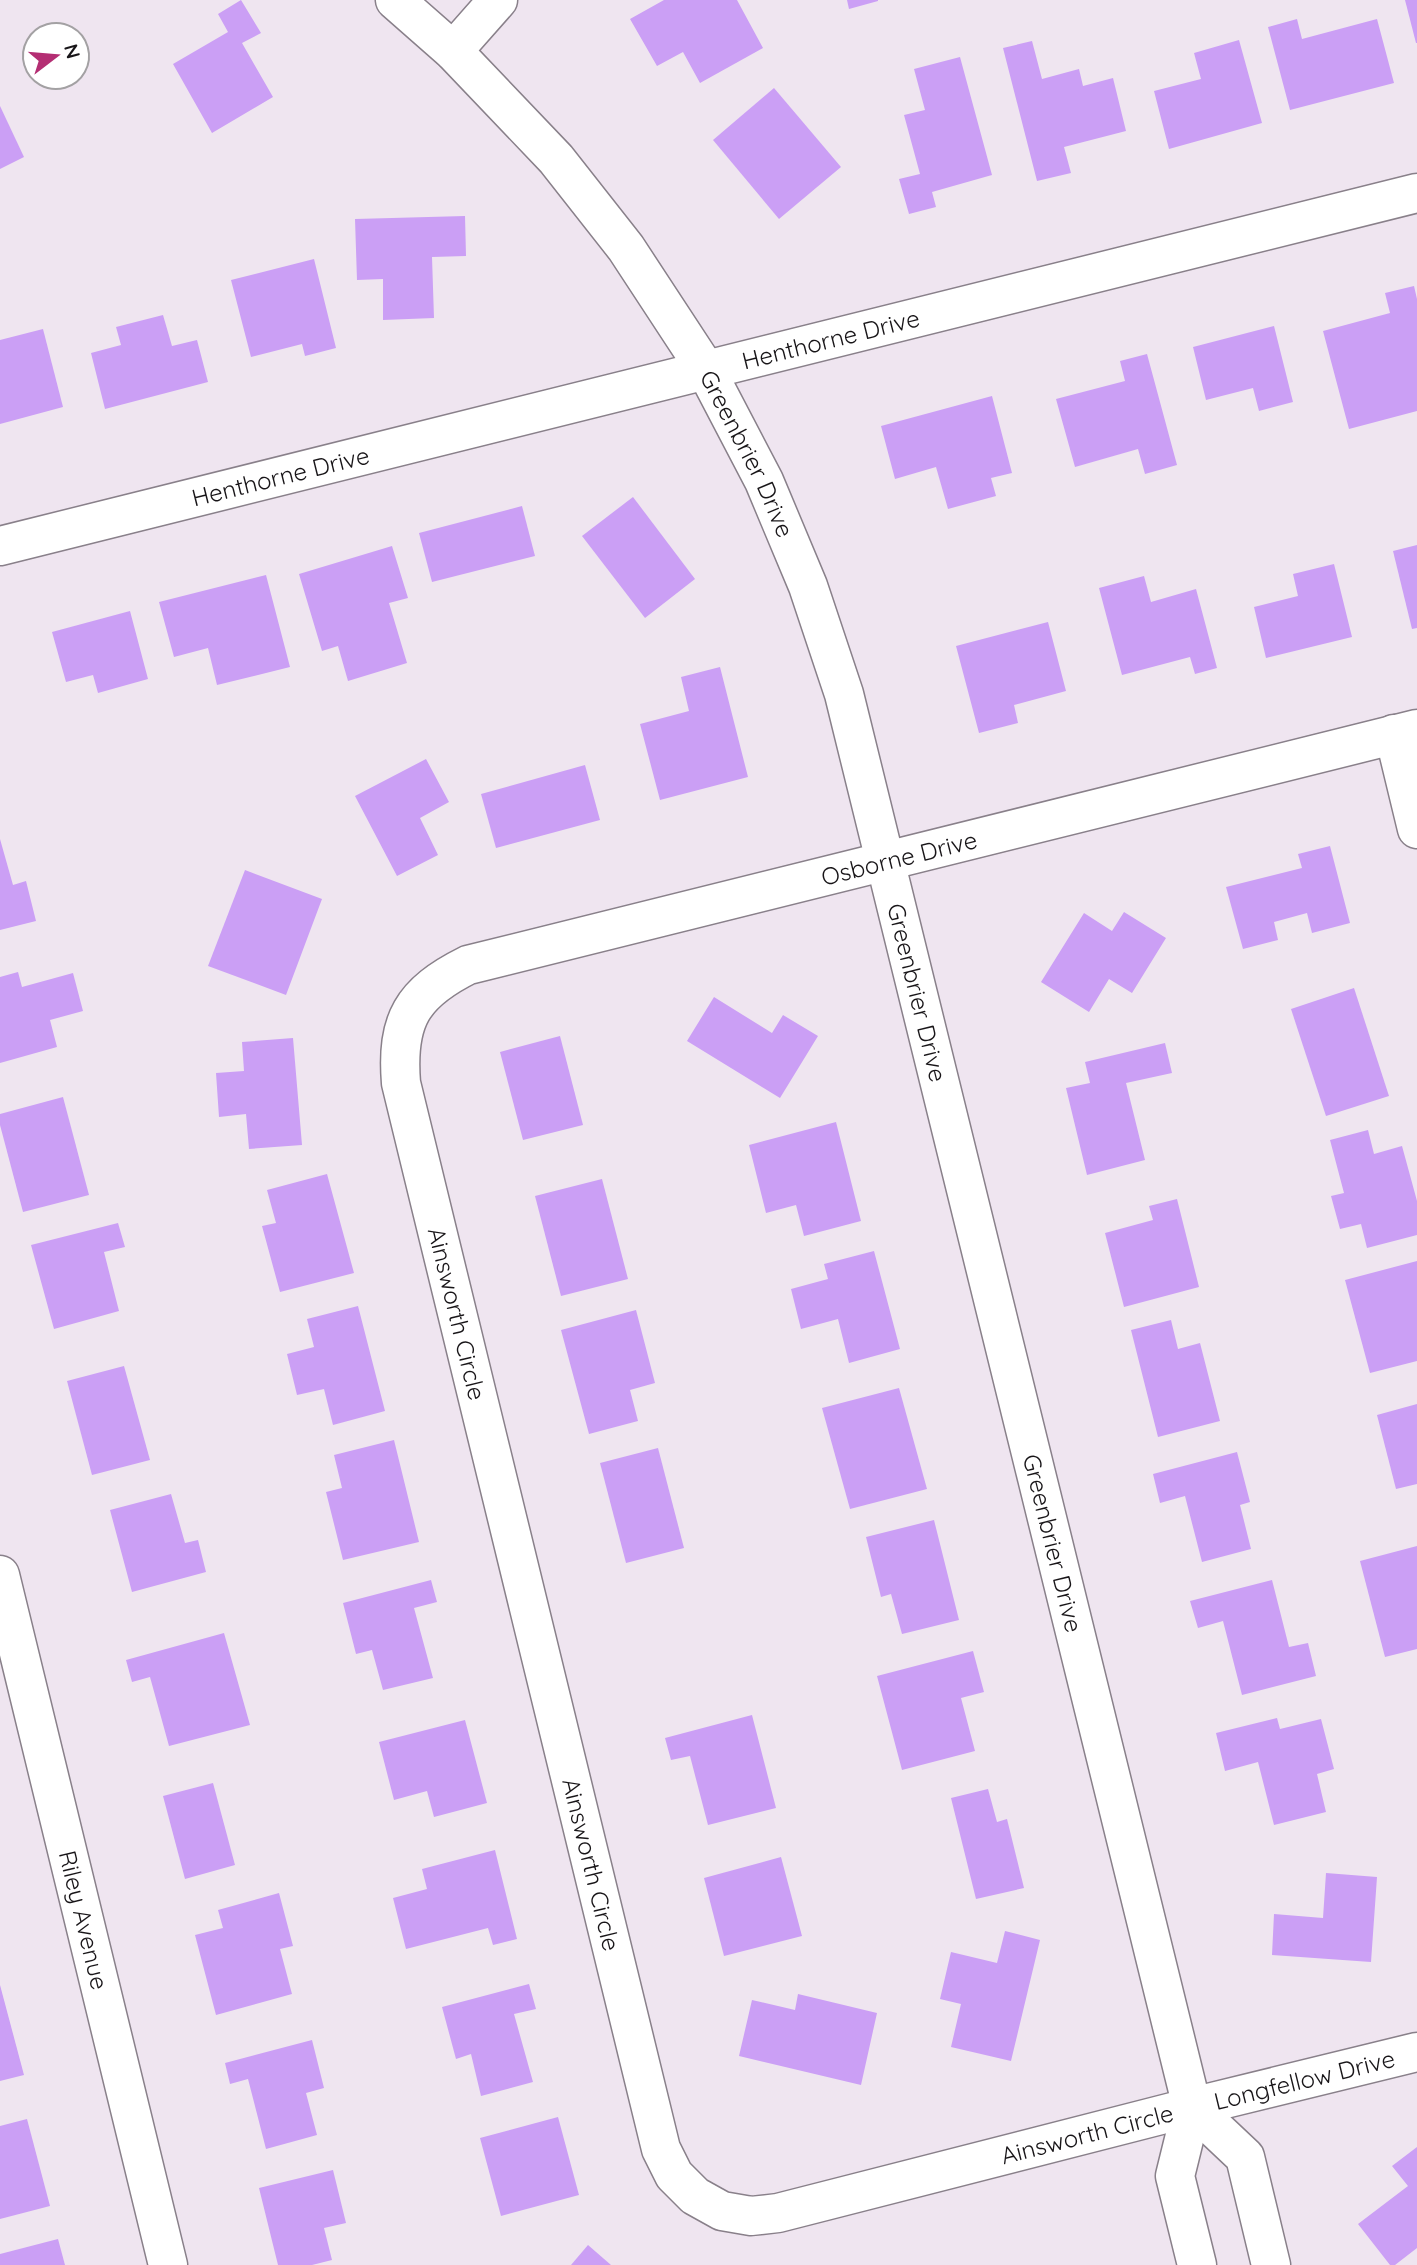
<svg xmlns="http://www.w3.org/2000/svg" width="1417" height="2265" font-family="Quicksand,sans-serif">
<rect width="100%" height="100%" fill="#efe5f0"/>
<g fill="#cb9ff5">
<path d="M241,0L261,33L242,43L273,97L212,133L173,64L228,32L218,14Z"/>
<path d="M664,0H737L763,48L700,83L683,52L657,66L630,19Z"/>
<path d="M847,0H878V1L849,9Z"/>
<path d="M1405,0H1417V43H1416Z"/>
<path d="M1297,19L1302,39L1377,19L1394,83L1290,110L1268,27Z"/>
<path d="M1239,40L1262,123L1169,149L1154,91L1201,79L1194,53Z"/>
<path d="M1032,41L1042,79L1079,69L1083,86L1113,78L1126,131L1064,147L1071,173L1037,181L1003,48Z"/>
<path d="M960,57L992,175L932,192L936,207L909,214L899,179L920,174L904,115L925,110L914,69Z"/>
<path d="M774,88L841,167L779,219L713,140Z"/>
<path d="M0,106L24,157L0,169Z"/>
<path d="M465,216L466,256L432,257L434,318L383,320V279L357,280L355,219Z"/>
<path d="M314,259L336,348L305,356L302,344L251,357L231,280Z"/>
<path d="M1414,286L1417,299V411L1349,429L1323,331L1390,313L1385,293Z"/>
<path d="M163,315L172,346L197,340L208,382L105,409L91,353L121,345L116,327Z"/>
<path d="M1274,326L1293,402L1259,411L1253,388L1206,400L1193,347Z"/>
<path d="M43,329L63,407L0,424V340Z"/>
<path d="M1147,354L1177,465L1145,474L1138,449L1075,467L1056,399L1125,381L1120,361Z"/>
<path d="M992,396L1012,473L991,478L996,496L948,509L936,467L895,479L881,426Z"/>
<path d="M633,497L695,579L645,618L582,536Z"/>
<path d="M522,506L535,556L432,582L419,533Z"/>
<path d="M1417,545V628L1412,629L1393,551Z"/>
<path d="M392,546L408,598L389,603L407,663L348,681L338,646L322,651L299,574Z"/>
<path d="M1334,564L1352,637L1266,658L1254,607L1298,596L1293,574Z"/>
<path d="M266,575L290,667L217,685L208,648L174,657L159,602Z"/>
<path d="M1144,576L1151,602L1196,589L1217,668L1195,674L1190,657L1122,675L1099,588Z"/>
<path d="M130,611L148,679L98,693L93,675L66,682L52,632Z"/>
<path d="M1048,622L1066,691L1014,705L1018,723L979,733L956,646Z"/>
<path d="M720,667L748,777L660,800L640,724L689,711L681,677Z"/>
<path d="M426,759L449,802L420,818L438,855L397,876L355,796Z"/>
<path d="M585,765L600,820L496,848L481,794Z"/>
<path d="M0,839L13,885L26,881L36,921L0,930Z"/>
<path d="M1330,846L1350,923L1312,933L1307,913L1274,922L1278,940L1243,949L1226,887L1302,868L1298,854Z"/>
<path d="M245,870L322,899L286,995L208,966Z"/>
<path d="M1124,912L1166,938L1132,993L1109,979L1089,1012L1041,982L1084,913L1112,931Z"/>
<path d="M18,972L22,987L73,973L83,1011L50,1020L57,1047L0,1063V977Z"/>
<path d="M1354,988L1389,1096L1326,1116L1291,1009Z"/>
<path d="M714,997L772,1033L783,1015L818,1036L780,1098L687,1041Z"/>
<path d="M560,1036L583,1125L523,1140L500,1052Z"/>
<path d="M293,1038L302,1145L249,1149L246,1114L219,1117L216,1073L244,1071L242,1042Z"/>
<path d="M1165,1043L1172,1073L1126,1083L1145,1160L1087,1175L1066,1088L1090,1083L1085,1062Z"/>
<path d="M63,1097L89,1195L23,1212L0,1125V1114Z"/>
<path d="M836,1122L861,1221L804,1236L796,1205L766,1213L749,1145Z"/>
<path d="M1368,1130L1374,1154L1402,1146L1417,1201V1235L1367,1248L1361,1224L1340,1229L1331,1196L1344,1193L1330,1140Z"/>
<path d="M327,1174L354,1273L280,1292L262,1226L276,1223L267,1190Z"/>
<path d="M602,1179L628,1279L561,1296L535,1196Z"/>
<path d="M1177,1199L1199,1287L1124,1307L1105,1233L1153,1220L1149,1206Z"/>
<path d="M118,1223L125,1247L104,1252L119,1311L54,1329L31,1245Z"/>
<path d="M874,1251L900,1349L849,1363L838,1319L801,1329L791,1289L828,1279L824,1264Z"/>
<path d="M1417,1261V1361L1370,1373L1345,1280Z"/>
<path d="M358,1306L385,1411L333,1425L324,1389L297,1395L287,1354L314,1347L307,1319Z"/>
<path d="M636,1310L655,1383L630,1390L638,1421L589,1434L561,1330Z"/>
<path d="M1171,1320L1178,1349L1200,1343L1220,1421L1158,1437L1131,1330Z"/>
<path d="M124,1366L150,1460L92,1475L67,1381Z"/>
<path d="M899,1388L927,1489L850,1509L822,1408Z"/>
<path d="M1417,1404V1484L1396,1489L1377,1415Z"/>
<path d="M394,1440L419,1542L343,1560L326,1492L342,1488L334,1455Z"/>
<path d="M658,1448L684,1548L626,1563L600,1463Z"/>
<path d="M1237,1452L1250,1502L1240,1505L1251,1549L1202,1562L1185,1496L1160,1503L1153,1474Z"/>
<path d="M171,1494L185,1543L198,1540L206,1572L132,1592L110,1510Z"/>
<path d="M934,1520L959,1620L902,1634L891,1594L881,1597L866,1537Z"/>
<path d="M1417,1546V1649L1385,1657L1360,1561Z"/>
<path d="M431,1580L437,1602L414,1608L433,1678L383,1690L372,1650L356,1654L343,1603Z"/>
<path d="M1272,1580L1289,1647L1308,1643L1316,1676L1242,1695L1223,1621L1198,1628L1190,1601Z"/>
<path d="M224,1633L250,1725L169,1746L150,1677L132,1682L126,1660Z"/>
<path d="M973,1651L984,1692L961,1698L975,1751L902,1770L877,1676Z"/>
<path d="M752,1715L776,1808L708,1825L690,1756L671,1760L665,1738Z"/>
<path d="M1277,1718L1280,1729L1321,1719L1334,1769L1317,1774L1326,1812L1274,1825L1258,1762L1225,1771L1216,1733Z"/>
<path d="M465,1720L487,1803L434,1817L427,1791L394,1800L379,1742Z"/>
<path d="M213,1783L235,1865L185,1879L163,1796Z"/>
<path d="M988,1789L997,1822L1007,1819L1024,1888L976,1899L951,1798Z"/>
<path d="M495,1850L517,1939L493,1945L488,1928L406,1949L393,1898L427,1889L422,1869Z"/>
<path d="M781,1857L802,1936L724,1956L704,1878Z"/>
<path d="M1326,1873L1377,1877L1371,1962L1272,1955L1274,1914L1323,1918Z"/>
<path d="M279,1893L293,1946L280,1949L292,1994L216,2015L195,1935L223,1928L218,1910Z"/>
<path d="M1005,1931L1040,1940L1011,2061L951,2047L961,2004L940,1999L951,1952L997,1963Z"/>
<path d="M529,1984L536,2009L514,2014L533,2082L481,2096L471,2054L456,2059L442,2007Z"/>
<path d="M0,1985L24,2075L0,2081Z"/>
<path d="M798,1994L877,2013L861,2085L739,2056L752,2000L795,2010Z"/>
<path d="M312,2040L324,2088L306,2093L317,2135L266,2149L248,2079L230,2084L225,2063Z"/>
<path d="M558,2117L579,2195L501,2216L480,2138Z"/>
<path d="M27,2119L50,2206L0,2219V2126Z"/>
<path d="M1417,2147V2248L1395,2265H1390L1358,2224L1408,2186L1392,2166Z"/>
<path d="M333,2170L346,2223L324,2228L332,2260L312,2265H278L259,2188Z"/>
<path d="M58,2239L65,2265H0V2254Z"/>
<path d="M588,2245L611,2265H571Z"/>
</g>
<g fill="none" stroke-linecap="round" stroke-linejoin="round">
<g stroke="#89808a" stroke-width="41">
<g id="minor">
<path id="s1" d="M395,0L453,51L556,159L626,248L706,370L764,481L808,586L844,694L1192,2107L1175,2176L1197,2265"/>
<path d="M453,51L498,0"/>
<path id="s2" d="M0,546L1417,193"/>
<path id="s3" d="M1417,729L468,965C412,993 396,1020 401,1083L661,2149L674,2175L695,2196L722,2211L751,2216L778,2213L1192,2107L1417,2052"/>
<path d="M1394,734L1417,829"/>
<path id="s4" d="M0,1575L168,2265"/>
<path d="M1192,2107L1245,2157L1271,2265"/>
</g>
</g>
<use href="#minor" stroke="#fff" stroke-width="38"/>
</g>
<g text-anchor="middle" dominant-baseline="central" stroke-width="7" stroke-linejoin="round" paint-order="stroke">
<g font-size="24" fill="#181518" stroke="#fff">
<text stroke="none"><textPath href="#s2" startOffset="856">Henthorne Drive</textPath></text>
<text stroke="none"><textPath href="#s1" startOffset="579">Greenbrier Drive</textPath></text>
<text stroke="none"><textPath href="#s2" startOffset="289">Henthorne Drive</textPath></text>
<text transform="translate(899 858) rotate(-14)">Osborne Drive</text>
<text stroke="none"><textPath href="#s1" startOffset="1146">Greenbrier Drive</textPath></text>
<text stroke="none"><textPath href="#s3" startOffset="1363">Ainsworth Circle</textPath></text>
<text stroke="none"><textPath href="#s1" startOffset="1713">Greenbrier Drive</textPath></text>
<text stroke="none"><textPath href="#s3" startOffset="1930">Ainsworth Circle</textPath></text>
<text stroke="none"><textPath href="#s4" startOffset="355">Riley Avenue</textPath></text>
<text stroke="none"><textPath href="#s3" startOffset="2912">Longfellow Drive</textPath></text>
<text stroke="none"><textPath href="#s3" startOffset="2688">Ainsworth Circle</textPath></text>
</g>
</g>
<g transform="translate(56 56) rotate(74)"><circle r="33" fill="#ffffff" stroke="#a3a1a3" stroke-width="2"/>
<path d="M0-5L12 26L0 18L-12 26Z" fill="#b42e73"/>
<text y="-10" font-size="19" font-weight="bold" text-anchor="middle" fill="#181518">N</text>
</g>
</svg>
